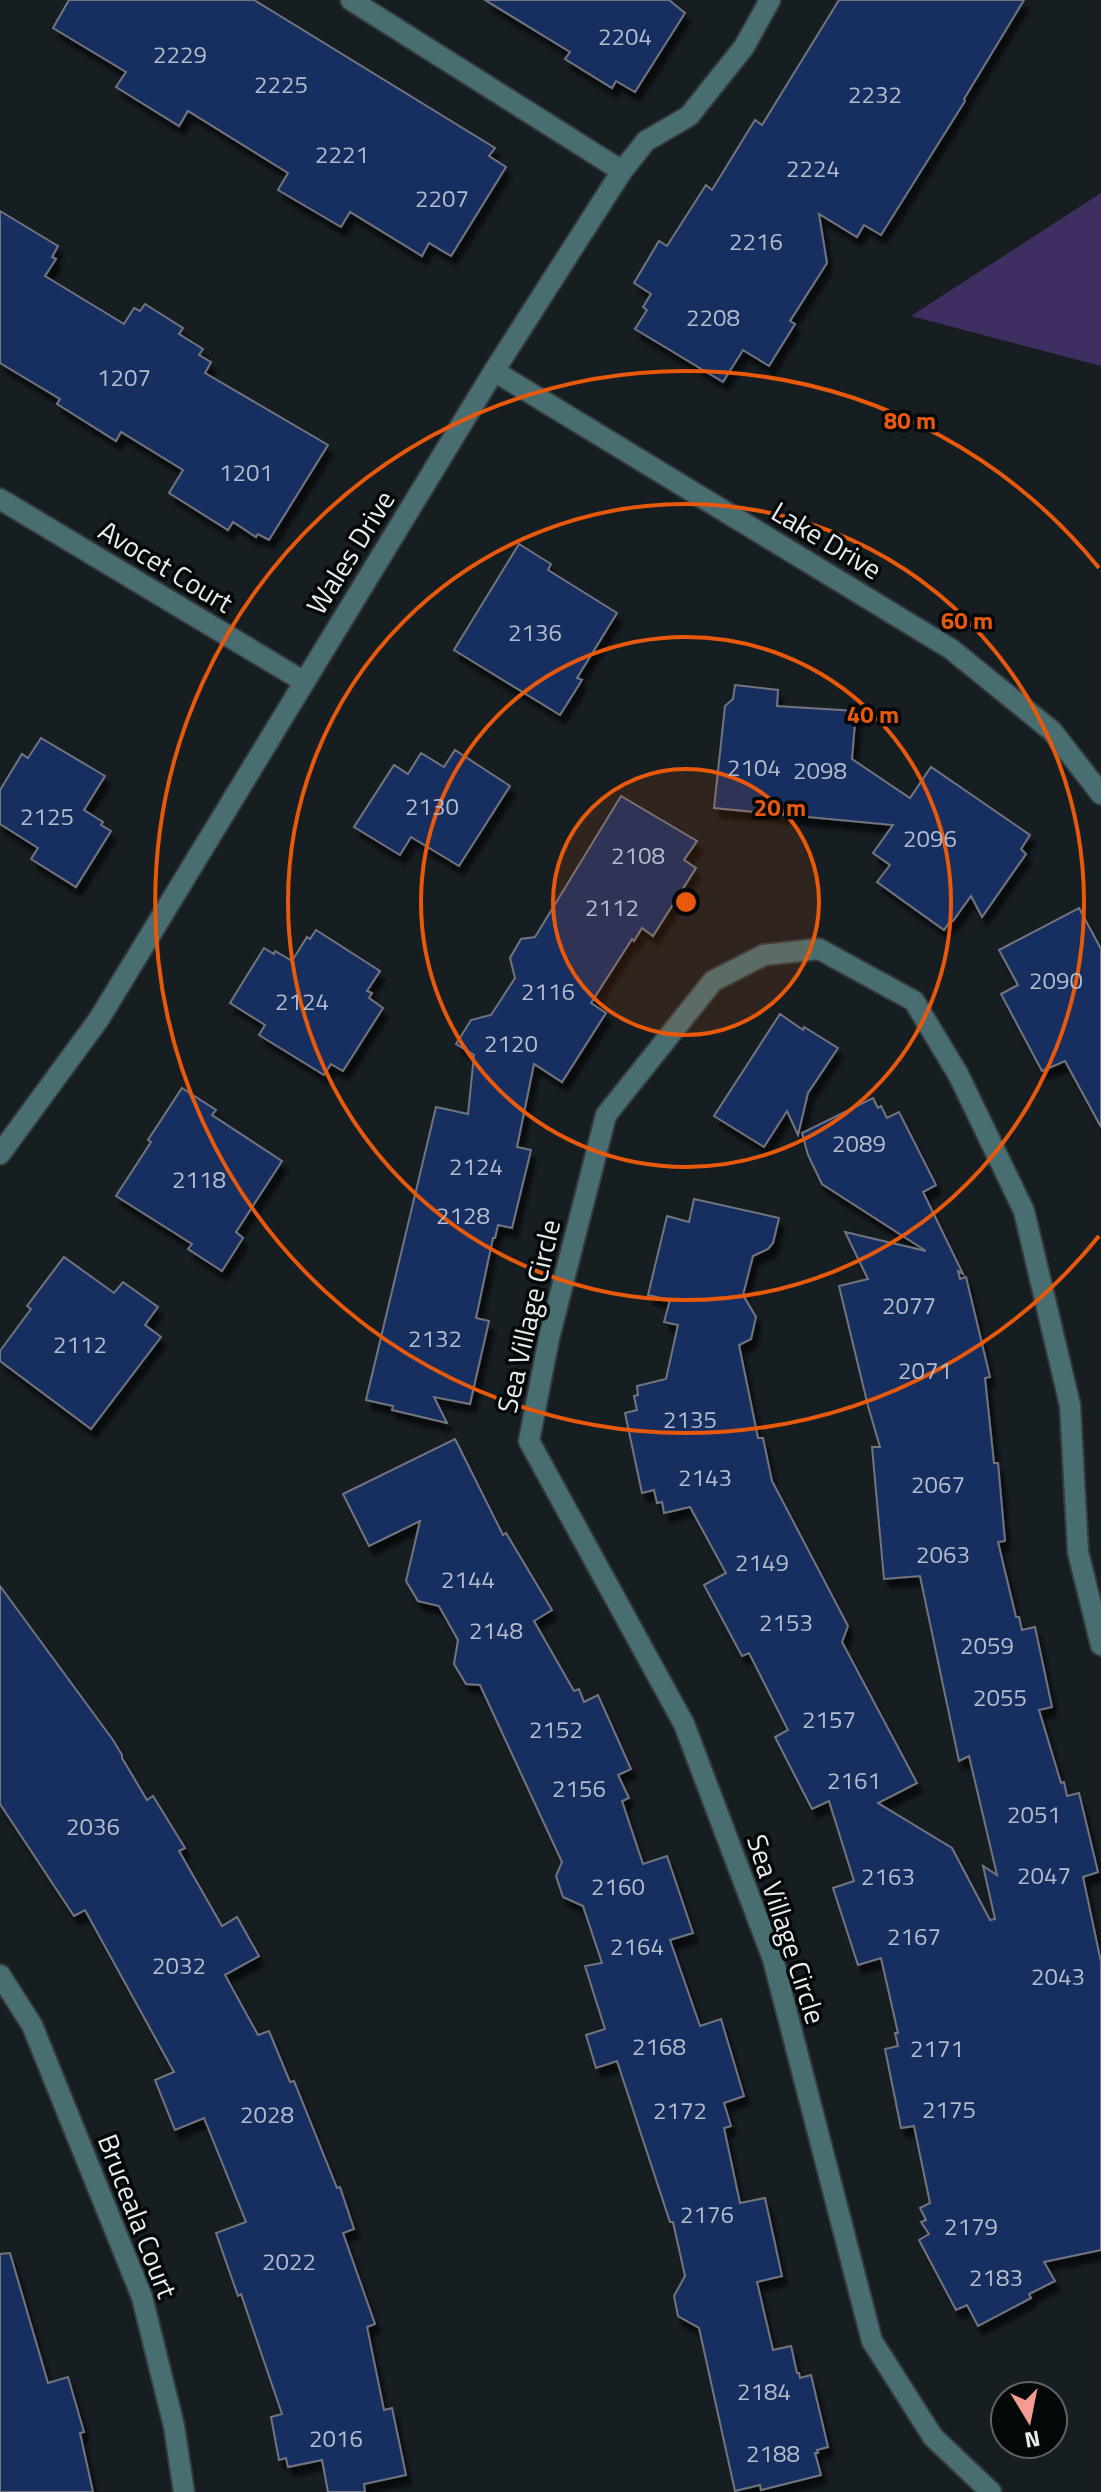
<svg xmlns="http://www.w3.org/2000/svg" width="1101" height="2492" font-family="'Titillium Web',sans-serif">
<defs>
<filter id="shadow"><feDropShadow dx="5" dy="9" stdDeviation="2" flood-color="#0009"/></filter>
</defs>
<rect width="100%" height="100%" fill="#171e22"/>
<path fill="#3e2f60" d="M1101,193V366L911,316Z"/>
<g fill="#192d61" stroke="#71747d" stroke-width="2" filter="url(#shadow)">
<path d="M69,0H254L495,148L489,156L506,167L451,256L429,243L422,256L350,212L341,227L278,190L288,173L188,111L179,126L116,87L126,72L53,28Z"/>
<path d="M485,0H669L685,13L635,92L616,81L612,88L565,59L570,52Z"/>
<path d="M839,0H1024L964,99L965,101L881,235L864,225L857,237L819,214L827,263L790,321L795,324L769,366L743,350L723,382L635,329L647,310L643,307L651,294L634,283L659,241L667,246L706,185L712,190L755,120L762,125Z"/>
<path d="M0,211L58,246L52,257L56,259L45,276L124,324L134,308L140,311L145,304L183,328L179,334L203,349L199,355L211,362L205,373L328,445L269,540L258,534L256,537L233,522L228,530L169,493L183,470L121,432L116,441L57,404L60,399L0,363Z"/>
<path d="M519,544L551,564L548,570L617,613L577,678L582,680L560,715L454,650Z"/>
<path d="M735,685L778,690L777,706L856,711L852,759L910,798L931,767L1030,835L1021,849L1026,854L982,917L971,896L953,921L951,920L944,930L877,882L890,865L873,853L893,825L714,808L725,706L733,699Z"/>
<path d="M41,738L105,776L84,810L103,822L101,825L111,831L76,887L31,859L38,848L0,824V790L22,754L28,758Z"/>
<path d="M455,750L510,786L459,866L411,837L400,855L354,827L394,765L408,774L421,753L444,767Z"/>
<path d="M621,796L697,841L684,860L696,868L653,936L642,928L634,941L632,939L591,1003L606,1013L562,1082L534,1064L517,1147L531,1150L512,1228L498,1225L495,1238H493L476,1318L489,1321L470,1404L434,1397L447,1423L392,1410L393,1406L366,1400L436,1107L468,1114L474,1055L456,1044L471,1020L491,1015L515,978L510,958L521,939L535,937Z"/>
<path d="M1079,908L1101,949V1127L1065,1061L1042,1071L1001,994L1018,985L999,950Z"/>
<path d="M316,930L380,971L367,991L372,993L369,998L383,1008L343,1071L331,1064L324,1075L259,1035L265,1025L230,1003L264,948L274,954L275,951L292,961L307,937L310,939Z"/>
<path d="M780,1014L803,1030L804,1027L838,1048L808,1093L798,1135L787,1111L764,1147L714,1116Z"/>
<path d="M182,1088L216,1110L212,1115L282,1161L236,1232L243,1238L222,1271L188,1249L192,1244L116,1196L151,1142L148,1140Z"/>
<path d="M873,1098L878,1108L881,1106L887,1118L899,1112L936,1185L923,1192L963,1274L958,1271L960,1279L966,1277L990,1377L985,1378L994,1463H998L1005,1541L998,1542L1016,1617H1019L1022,1630L1035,1627L1052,1707L1039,1710L1061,1783L1064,1782L1067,1796L1079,1793L1098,1872L1083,1877L1101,1962V2250L1044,2262L1055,2281L1029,2294L1031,2298L978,2326L967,2305L956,2310L919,2240L929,2234L921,2222L926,2220L920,2208L930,2203L914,2126L901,2128L885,2049L898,2046L895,2033H898L881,1958L858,1965L833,1888L854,1881L829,1801L812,1809L775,1737L788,1730L749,1653L742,1656L704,1585L726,1573L690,1507L664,1513L662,1502L657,1503L654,1490L642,1493L625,1413L637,1410L634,1396L638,1395L637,1386L666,1379L678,1325L664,1322L670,1300L648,1295L667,1216L689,1222L694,1199L779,1218L773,1243L768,1249L753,1256L743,1295L756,1317L751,1339L739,1345L758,1438H763L772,1481L848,1626L842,1642L917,1783L878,1803L952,1848L990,1920L995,1919L983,1866L997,1875L969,1756L959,1761L920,1576L884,1579L872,1447H880L868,1406L839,1286L868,1279L845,1232L926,1251L822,1184L808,1155L802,1133Z"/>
<path d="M64,1257L114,1293L123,1282L158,1307L145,1325L161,1337L91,1429L0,1361V1351L31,1309L27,1306Z"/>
<path d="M455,1439L503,1535L506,1533L552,1610L534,1621L574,1691L579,1689L584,1702L598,1695L631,1769L618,1775L629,1798L622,1801L643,1864L667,1856L693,1933L670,1940L700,2026L721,2019L744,2096L724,2103L731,2126L724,2128L740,2203L765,2198L782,2276L757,2282L773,2350L791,2346L797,2373H799L800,2378L811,2375L828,2447L817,2450L818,2453H815L821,2475L761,2490L760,2485L735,2491L699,2328L678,2316L674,2296L685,2276L673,2222H670L617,2061L596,2068L586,2035L605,2029L585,1966L602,1963L583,1906L563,1897L556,1876L562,1862L480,1685L466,1684L454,1664L458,1640L439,1606L418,1601L406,1581L420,1521L369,1546L343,1494Z"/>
<path d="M0,1586L113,1740L122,1755V1758L147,1800L153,1796L185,1848L179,1851L222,1926L237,1917L259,1956L225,1975L258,2035L269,2031L290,2082L294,2081L337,2188L340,2187L354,2229L343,2233L375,2324L367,2327L384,2410L392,2408L406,2475L364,2484L365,2492H328L322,2460L288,2467L286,2458L279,2460L271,2417L282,2414L241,2294L238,2296L216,2233L246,2222L204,2118L175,2130L155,2080L174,2072L85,1910L74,1916L0,1804Z"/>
<path d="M10,2253L48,2383L68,2377L84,2432L80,2433L93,2492H0V2254Z"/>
</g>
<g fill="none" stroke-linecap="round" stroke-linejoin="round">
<g stroke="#343b3f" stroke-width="24">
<g id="minor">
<path d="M351,0L622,171"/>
<path d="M494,371L951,649L1052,731L1101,794"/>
<path d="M0,499L303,681"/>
<path d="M0,1154L99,1019L494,371L622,171L646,141L689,116L744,47L770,0"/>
<path d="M0,1975L32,2025L142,2297L174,2426L184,2492"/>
<path d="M991,2492L933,2437L872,2341L773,1959L684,1724L529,1441L549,1338L606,1115L713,981L764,955L819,949L914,1001L958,1074L1024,1211L1070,1405L1078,1552L1101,1645"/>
</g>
</g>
<use href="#minor" stroke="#486e72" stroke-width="20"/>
</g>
<circle cx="686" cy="902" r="133" fill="#e8590c" fill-opacity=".12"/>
<g fill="none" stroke="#e8590c" stroke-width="4">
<circle cx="686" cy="902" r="133"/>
<circle cx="686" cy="902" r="265"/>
<circle cx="686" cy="902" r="398"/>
<path d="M1099 1236A531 531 0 1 1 1099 568"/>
</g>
<g text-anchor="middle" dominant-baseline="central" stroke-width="7" stroke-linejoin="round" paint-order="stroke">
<g font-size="24" fill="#b4bccc">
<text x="625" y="36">2204</text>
<text x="180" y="54">2229</text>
<text x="281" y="84">2225</text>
<text x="875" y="94">2232</text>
<text x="342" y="154">2221</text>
<text x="813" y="168">2224</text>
<text x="442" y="198">2207</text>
<text x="756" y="241">2216</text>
<text x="713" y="317">2208</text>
<text x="124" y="377">1207</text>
<text x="246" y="472">1201</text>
<text x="535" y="632">2136</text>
<text x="754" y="767">2104</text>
<text x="820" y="770">2098</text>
<text x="432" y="806">2130</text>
<text x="47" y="816">2125</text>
<text x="930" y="838">2096</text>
<text x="638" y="855">2108</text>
<text x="612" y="907">2112</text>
<text x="1056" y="980">2090</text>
<text x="548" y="991">2116</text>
<text x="302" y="1001">2124</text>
<text x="511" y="1043">2120</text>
<text x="859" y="1143">2089</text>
<text x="476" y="1166">2124</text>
<text x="199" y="1179">2118</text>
<text x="463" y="1215">2128</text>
<text x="909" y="1305">2077</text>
<text x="435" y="1338">2132</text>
<text x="80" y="1344">2112</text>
<text x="925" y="1370">2071</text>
<text x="690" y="1419">2135</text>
<text x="705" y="1477">2143</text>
<text x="938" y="1484">2067</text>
<text x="943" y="1554">2063</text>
<text x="762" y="1562">2149</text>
<text x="468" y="1579">2144</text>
<text x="786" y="1622">2153</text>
<text x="496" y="1630">2148</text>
<text x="987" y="1645">2059</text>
<text x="1000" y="1697">2055</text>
<text x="829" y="1719">2157</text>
<text x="556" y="1729">2152</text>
<text x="854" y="1780">2161</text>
<text x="579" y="1788">2156</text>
<text x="1034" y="1814">2051</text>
<text x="93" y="1826">2036</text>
<text x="1044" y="1875">2047</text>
<text x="888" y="1876">2163</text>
<text x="618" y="1886">2160</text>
<text x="914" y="1936">2167</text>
<text x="637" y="1946">2164</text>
<text x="179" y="1965">2032</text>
<text x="1058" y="1976">2043</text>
<text x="659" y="2046">2168</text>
<text x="937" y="2048">2171</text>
<text x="949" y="2109">2175</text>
<text x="680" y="2110">2172</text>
<text x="267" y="2114">2028</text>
<text x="707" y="2214">2176</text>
<text x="971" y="2226">2179</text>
<text x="289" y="2261">2022</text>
<text x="996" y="2277">2183</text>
<text x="764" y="2391">2184</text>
<text x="336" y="2438">2016</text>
<text x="773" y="2453">2188</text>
</g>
<g font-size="28" fill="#e7ecef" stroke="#050809">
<text transform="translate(827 540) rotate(31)">Lake Drive</text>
<text transform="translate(350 552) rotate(-58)">Wales Drive</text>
<text transform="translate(166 566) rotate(31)">Avocet Court</text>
<text transform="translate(528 1316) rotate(-77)">Sea Village Circle</text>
<text transform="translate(787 1929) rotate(72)">Sea Village Circle</text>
<text transform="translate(138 2216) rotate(69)">Bruceala Court</text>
</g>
</g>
<circle cx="686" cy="902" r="12" fill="#e8590c" stroke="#050809" stroke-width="4"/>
<g font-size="24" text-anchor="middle" font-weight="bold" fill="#e8590c" stroke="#050809" stroke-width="7" stroke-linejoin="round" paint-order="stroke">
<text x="910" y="429">80 m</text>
<text x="967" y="629">60 m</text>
<text x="873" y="723">40 m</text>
<text x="780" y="816">20 m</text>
</g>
<g transform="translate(1029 2420) rotate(170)"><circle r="38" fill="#050809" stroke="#5f6365" stroke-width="2"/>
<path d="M0-6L14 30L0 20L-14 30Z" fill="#f59c92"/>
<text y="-12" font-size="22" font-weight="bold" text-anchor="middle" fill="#e7ecef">N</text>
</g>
</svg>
